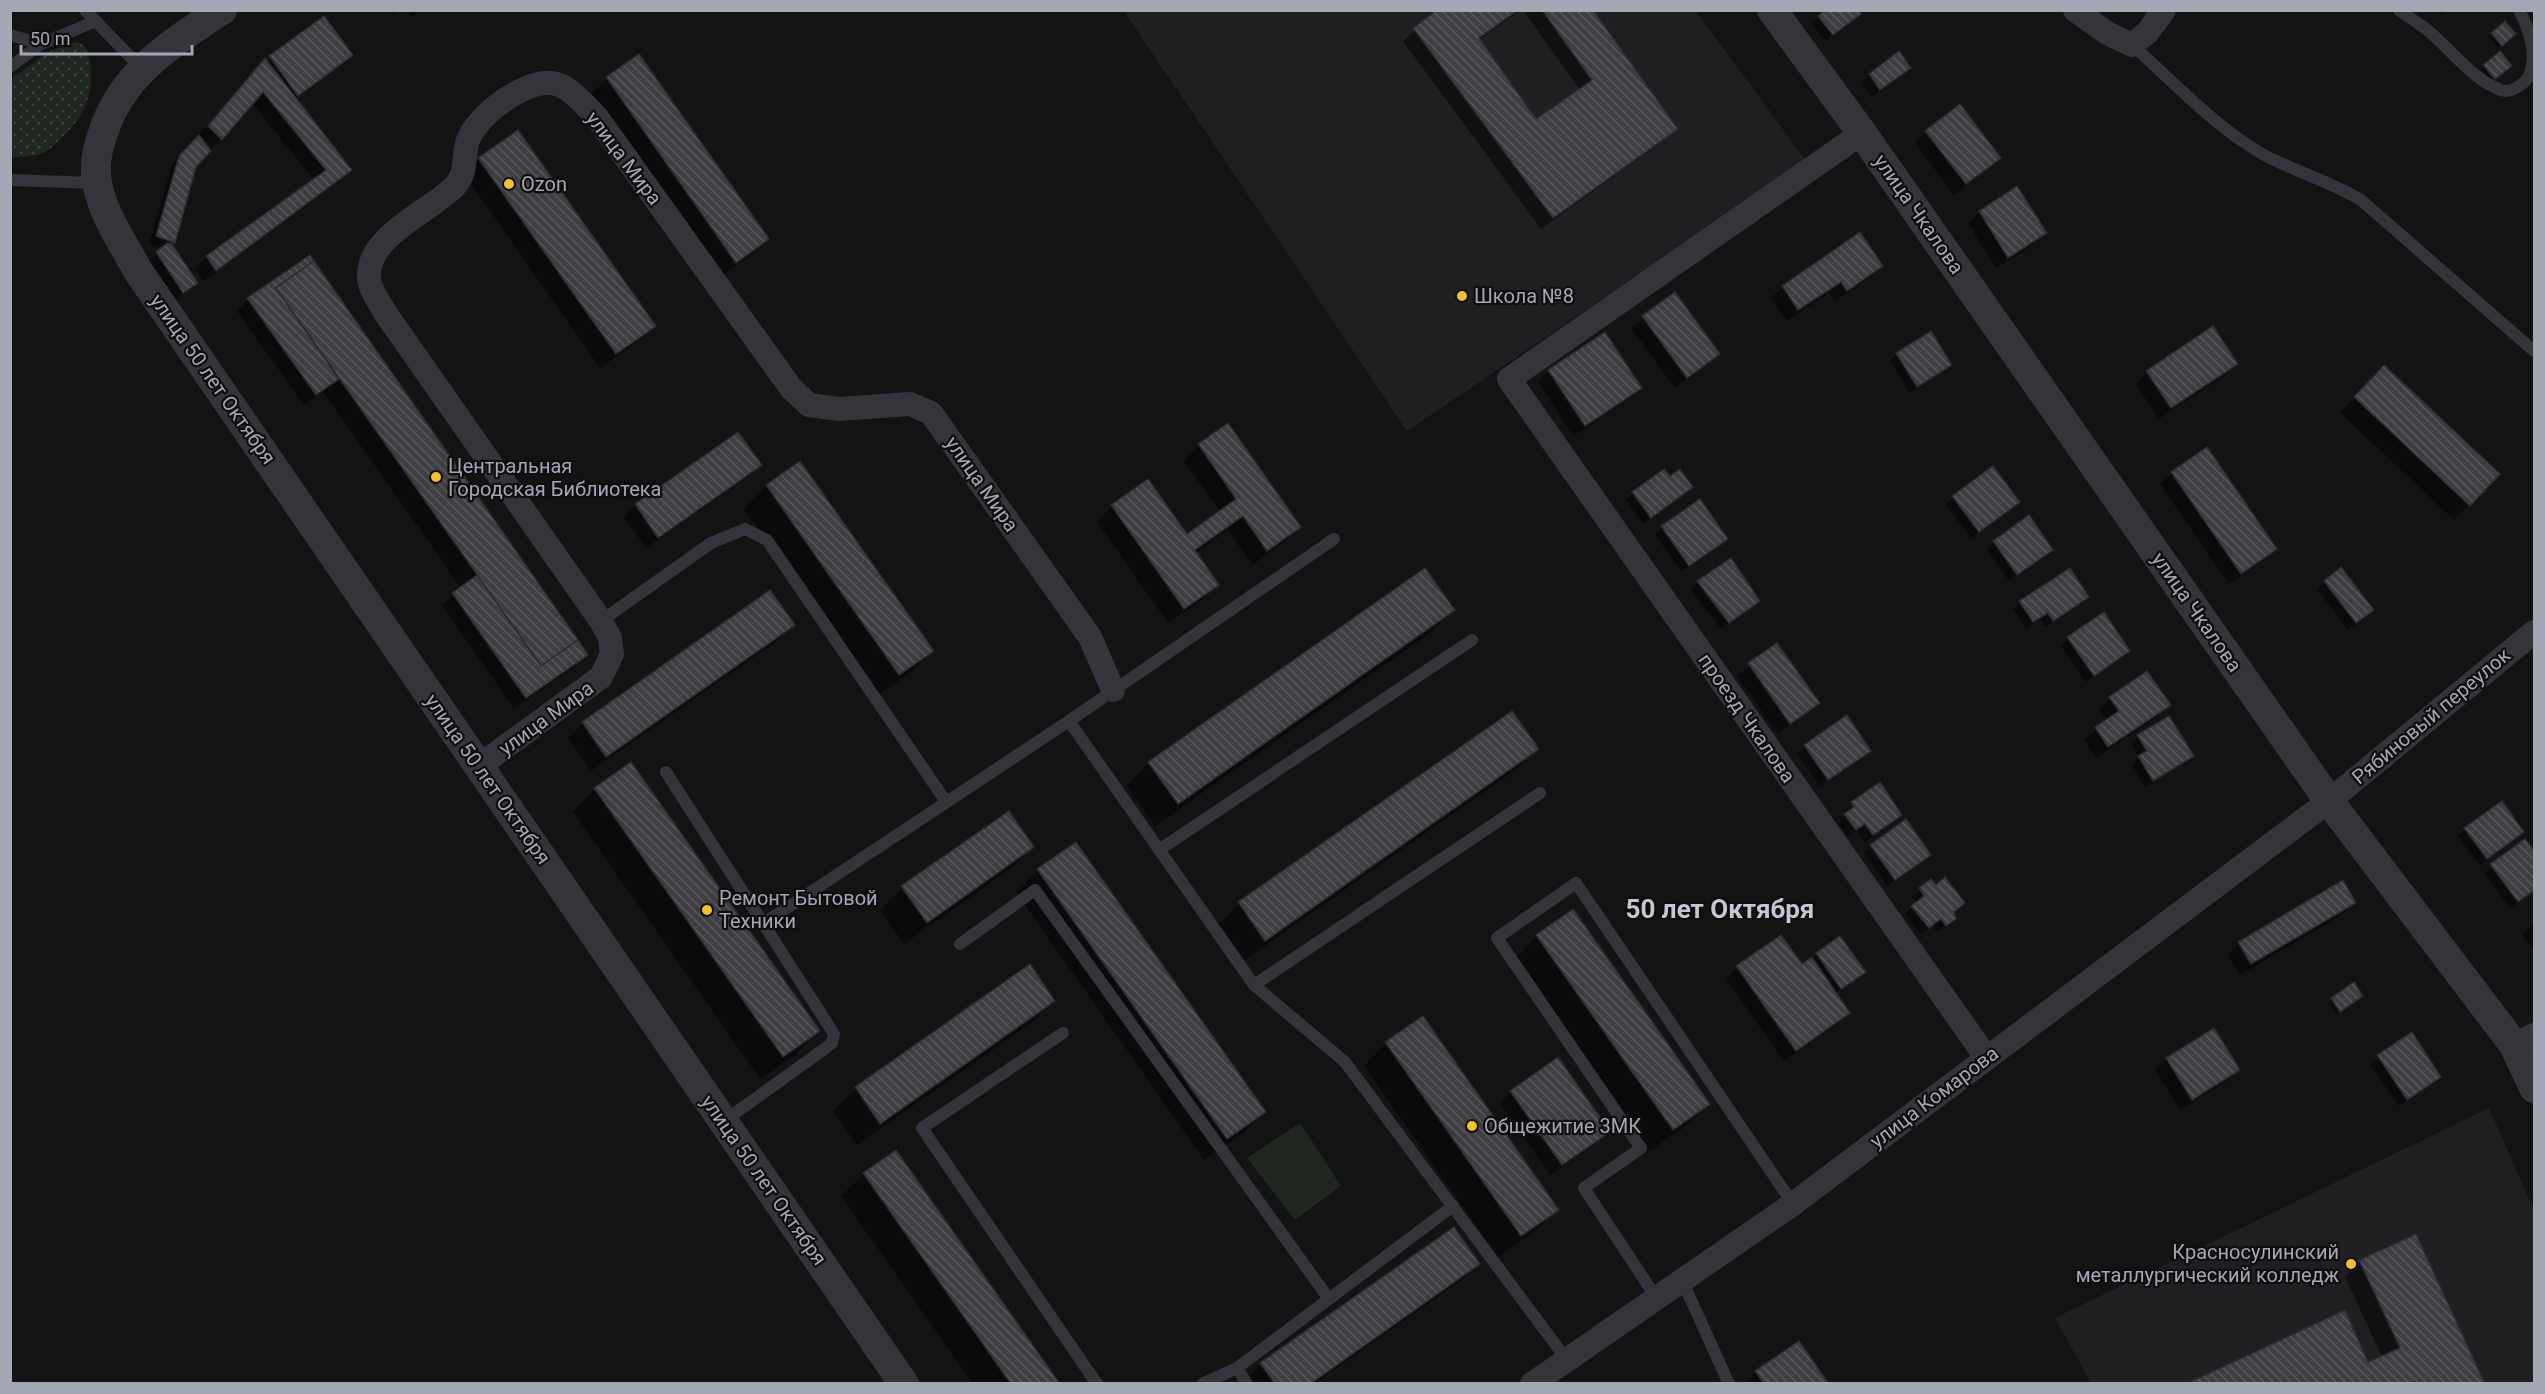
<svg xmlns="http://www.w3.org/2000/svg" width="2545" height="1394" font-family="Roboto,sans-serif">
<defs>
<pattern id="grass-dots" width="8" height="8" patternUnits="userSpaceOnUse" patternTransform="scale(1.5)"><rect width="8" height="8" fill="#1f2720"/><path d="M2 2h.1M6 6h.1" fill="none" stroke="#3d443e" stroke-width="1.8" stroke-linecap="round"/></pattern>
<pattern id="building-back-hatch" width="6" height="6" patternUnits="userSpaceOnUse" patternTransform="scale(1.5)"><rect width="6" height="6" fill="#3d3d42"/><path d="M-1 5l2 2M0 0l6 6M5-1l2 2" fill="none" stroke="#56565b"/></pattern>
</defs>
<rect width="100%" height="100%" fill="#131314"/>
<g fill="#1f1f21">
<path d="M1124,11H1696L1806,161L1407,431Z"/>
<path d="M2489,1108L2534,1210V1383H2091L2055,1318Z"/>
</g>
<path fill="url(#grass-dots)" d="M76,42L85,46C99,80 89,114 61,138C56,143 50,150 43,153C33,157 21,157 11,157V79L50,51Z"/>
<path fill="#1f2720" d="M1300,1123L1341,1186L1295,1220L1247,1158Z"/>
<g fill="#0007">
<path d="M388,10H398L392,15Z"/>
<path d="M407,10H421L412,17Z"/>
<path d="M1439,10H1521L1479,40L1536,121L1580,90L1523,10H1591L1676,128L1664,140L1541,229L1403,41Z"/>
<path d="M2438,10H2447L2442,15Z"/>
<path d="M1819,17L1852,21L1825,41L1812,24Z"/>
<path d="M324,18L351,55L295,99L350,170L339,181L204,281L195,269L206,257L314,180L252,103L195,166L170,245L196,283L175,299L149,260L163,248L149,244L172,165L265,60L266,62Z"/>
<path d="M2505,23L2514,33L2498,48L2489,37Z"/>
<path d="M639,56L767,239L752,254L720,277L591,94L607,79Z"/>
<path d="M2484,66L2506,69L2491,81L2481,69Z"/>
<path d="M1909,68L1872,97L1862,82L1870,75Z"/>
<path d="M1926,132L1999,158L1954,195L1915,143Z"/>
<path d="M479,159L654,326L638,341L600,368L464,174Z"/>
<path d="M2017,188L2045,233L2034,244L1996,268L1968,223L1980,212Z"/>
<path d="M1860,234L1881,266L1870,277L1835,301L1829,292L1787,321L1771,298L1783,287Z"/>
<path d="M309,257L586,655L575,666L514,709L442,605L461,588L323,392L304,405L237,311L248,300Z"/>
<path d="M1675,294L1719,354L1675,388L1631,328Z"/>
<path d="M1897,354L1950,364L1910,393L1890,361Z"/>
<path d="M2236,364L2225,375L2159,419L2136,384L2147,372Z"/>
<path d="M1549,371L1640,388L1629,399L1573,436L1538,382Z"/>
<path d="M2369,382L2498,474L2454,520L2340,413Z"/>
<path d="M1228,425L1299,527L1284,542L1252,565L1228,530L1195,553L1217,585L1202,600L1168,623L1097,522L1112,506L1148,481L1187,536L1220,512L1184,461L1199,445Z"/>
<path d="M738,434L760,465L749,476L646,548L624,517L636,505Z"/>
<path d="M800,463L932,651L910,673L876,697L744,509L767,486Z"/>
<path d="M1992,468L2018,502L1971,538L1945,504Z"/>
<path d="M2172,473L2275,549L2264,560L2229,584L2160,484Z"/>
<path d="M1669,478L1691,487L1643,524L1626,500L1633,493Z"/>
<path d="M1662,527L1726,539L1681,572L1655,534Z"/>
<path d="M1994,542L2051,549L2009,581L1987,549Z"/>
<path d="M2341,570L2372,610L2348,630L2317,589Z"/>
<path d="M1698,582L1758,601L1721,629L1691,590Z"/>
<path d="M2087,596L2045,627L2040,619L2026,629L2013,609L2020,602Z"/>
<path d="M1453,610L1430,633L1155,826L1127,786L1149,763Z"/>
<path d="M793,625L778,640L591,771L568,738L583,723Z"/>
<path d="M2068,638L2128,650L2086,682L2061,646Z"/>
<path d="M1777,645L1818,703L1778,734L1737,676Z"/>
<path d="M2110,698L2169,705L2158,716L2096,758L2084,740L2107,721L2099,709Z"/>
<path d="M1847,717L1869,750L1820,786L1797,753Z"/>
<path d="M2138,737L2192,756L2145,787L2132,765L2139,757L2131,744Z"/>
<path d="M1537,749L1514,771L1242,962L1217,926L1239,904Z"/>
<path d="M631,764L818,1031L796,1054L760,1079L573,812L595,789Z"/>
<path d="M1852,803L1900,815L1865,842L1857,830L1848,837L1838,823L1847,814L1845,810Z"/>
<path d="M2465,829L2522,832L2479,865L2458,836Z"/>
<path d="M2525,841L2534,854V890L2510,908L2484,873Z"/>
<path d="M1871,846L1929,855L1887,886L1864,853Z"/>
<path d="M1032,847L1010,869L904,944L880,910L902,888Z"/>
<path d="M1038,870L1264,1112L1242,1134L1204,1160L1016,892Z"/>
<path d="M1931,881L1954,919L1938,932L1933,925L1920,934L1905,914L1917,903L1912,897Z"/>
<path d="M2354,902L2343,914L2240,975L2228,955L2239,943Z"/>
<path d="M2534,923V950L2522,935Z"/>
<path d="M1537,936L1708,1103L1686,1126L1650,1151L1515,959Z"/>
<path d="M1840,938L1864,972L1835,994L1848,1013L1837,1024L1784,1061L1726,979L1737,968L1802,966Z"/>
<path d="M1029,966L1053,1001L1031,1023L857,1145L833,1111L856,1088Z"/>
<path d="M2354,984L2358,999L2337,1014L2328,1003Z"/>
<path d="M2213,1030L2238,1070L2227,1081L2180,1110L2155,1070L2167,1059Z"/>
<path d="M2411,1034L2439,1077L2399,1106L2370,1064Z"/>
<path d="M1386,1043L1557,1210L1534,1232L1498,1257L1364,1066Z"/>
<path d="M1511,1092L1608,1131L1596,1143L1550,1175L1500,1103Z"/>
<path d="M896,1152L1058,1384H973L841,1196L864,1174Z"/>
<path d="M2360,1262L2483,1384H2190L2368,1364L2382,1357L2345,1277Z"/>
<path d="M1478,1264L1463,1279L1314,1384H1249L1246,1379L1261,1364Z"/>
<path d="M1756,1372L1827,1384H1745Z"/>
</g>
<g fill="url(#building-back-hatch)" stroke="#2d2d31" stroke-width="1.5">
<path d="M1437,10H1518L1479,38L1536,119L1592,80L1542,10H1593L1678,129L1553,218L1413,28Z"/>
<path d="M1825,10H1859L1861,14L1833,35L1818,16Z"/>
<path d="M324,16L353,55L298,96L269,56Z"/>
<path d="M2505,21L2516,34L2502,46L2491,33Z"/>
<path d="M1899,51L1911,68L1880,90L1869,74Z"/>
<path d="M2500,51L2512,66L2495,79L2483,65Z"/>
<path d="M639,54L769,239L736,263L606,77Z"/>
<path d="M265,58L352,170L216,271L206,256L326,170L263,92L222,140L208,126Z"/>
<path d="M1960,104L2001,158L1966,184L1925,131Z"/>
<path d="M518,130L656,326L616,354L478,158Z"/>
<path d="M199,135L211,151L196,167L175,243L156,236L179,156Z"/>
<path d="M2017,186L2047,233L2008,258L1979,211Z"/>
<path d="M1860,232L1883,266L1847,291L1841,282L1798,310L1782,286Z"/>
<path d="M167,243L172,244L198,283L183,293L156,252Z"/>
<path d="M310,255L314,261L276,288L339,379L316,395L247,298Z"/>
<path d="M314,261L578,640L541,666L276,288Z"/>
<path d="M1675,292L1720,354L1687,378L1642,316Z"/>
<path d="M2213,326L2238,364L2171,408L2146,371Z"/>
<path d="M1931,331L1952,365L1917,387L1896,353Z"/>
<path d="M1605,332L1642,388L1585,426L1548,370Z"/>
<path d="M2384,365L2500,474L2470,506L2354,397Z"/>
<path d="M1228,423L1301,527L1267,551L1243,516L1195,550L1219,585L1184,609L1111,505L1148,479L1187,534L1236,499L1198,444Z"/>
<path d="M738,432L762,465L658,538L635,504Z"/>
<path d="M2207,447L2277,549L2241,574L2171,472Z"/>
<path d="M800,461L934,651L899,675L766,485Z"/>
<path d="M1993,466L2020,502L1979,532L1952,496Z"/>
<path d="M1664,469L1670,476L1680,469L1693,487L1651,518L1632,492Z"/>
<path d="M1700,499L1728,539L1689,566L1661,526Z"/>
<path d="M2029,515L2053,550L2017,575L1993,541Z"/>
<path d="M1731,558L1760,601L1729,623L1697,581Z"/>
<path d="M2341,567L2374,610L2356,623L2324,581Z"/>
<path d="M1425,568L1455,610L1178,804L1148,762Z"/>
<path d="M2070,568L2089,597L2053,621L2048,613L2033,622L2019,601Z"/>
<path d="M477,575L541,666L578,640L588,655L526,698L452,593Z"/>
<path d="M770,590L795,625L606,757L582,722Z"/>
<path d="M2104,612L2130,651L2094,676L2067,637Z"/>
<path d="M1777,643L1820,703L1790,724L1748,663Z"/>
<path d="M2147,671L2171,705L2108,747L2095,727L2119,711L2109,697Z"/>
<path d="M1512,711L1539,749L1265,941L1238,902Z"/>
<path d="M1847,715L1871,751L1828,780L1804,745Z"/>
<path d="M2169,716L2194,756L2153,781L2138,756L2147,751L2137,735Z"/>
<path d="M631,762L820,1031L783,1057L594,788Z"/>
<path d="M1880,782L1902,815L1873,835L1865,824L1856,830L1844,814L1854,807L1851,802Z"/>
<path d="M2502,801L2524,832L2487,859L2464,828Z"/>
<path d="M1009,811L1034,847L927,923L901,886Z"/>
<path d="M1906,819L1931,855L1895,880L1870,845Z"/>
<path d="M2525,839L2534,851V890L2518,902L2490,864Z"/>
<path d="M1076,842L1266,1112L1227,1139L1037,869Z"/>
<path d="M1945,877L1965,903L1954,912L1956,919L1946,926L1941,919L1929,928L1911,906L1924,896L1919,888L1931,879L1936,885Z"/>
<path d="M2343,880L2356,903L2251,964L2238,942Z"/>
<path d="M1573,909L1710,1104L1673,1130L1536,935Z"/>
<path d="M1781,935L1802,964L1812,957L1850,1013L1796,1051L1736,966Z"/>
<path d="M1840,936L1866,972L1841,989L1816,953Z"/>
<path d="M1030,964L1055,1001L880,1124L855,1087Z"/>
<path d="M2354,982L2363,996L2340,1012L2331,998Z"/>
<path d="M1423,1016L1559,1210L1521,1236L1385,1042Z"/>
<path d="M2214,1028L2240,1070L2192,1100L2166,1058Z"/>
<path d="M2412,1032L2441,1077L2407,1100L2377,1055Z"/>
<path d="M1558,1057L1610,1132L1562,1165L1510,1091Z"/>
<path d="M896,1150L1060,1384H1011L863,1173Z"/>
<path d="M1454,1227L1480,1264L1310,1384H1275L1260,1363Z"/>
<path d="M2416,1234L2485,1384H2417L2415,1381L2411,1384H2186L2345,1310L2368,1362L2400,1348L2359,1260Z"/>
<path d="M1799,1341L1829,1384H1764L1755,1371Z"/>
</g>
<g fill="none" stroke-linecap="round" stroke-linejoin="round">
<g stroke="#34343a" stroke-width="12">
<path d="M85,10L142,69"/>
<path d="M2399,10C2408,17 2417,22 2426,29C2450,48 2471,79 2501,90C2511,94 2527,83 2530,73C2537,53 2529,28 2519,10"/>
<path d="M10,35L41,44"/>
<path d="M2132,45C2173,81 2218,130 2266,156C2297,172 2331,182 2361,200L2534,351"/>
<path d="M10,67L41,44L96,21"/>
<path d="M10,180L96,183"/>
<path d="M601,621L711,543L745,529L767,540L945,800"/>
<path d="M1069,721L1254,985L1345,1062L1567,1360"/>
<path d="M666,772L834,1034L832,1043L823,1050L724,1121"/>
<path d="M1159,850L1472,640"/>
<path d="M764,923L1069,721L1334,539"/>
<path d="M960,944L1035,890L1329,1299"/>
<path d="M1254,985L1540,793"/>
<path d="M1063,1033L922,1128L1097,1384"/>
<path d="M1682,1280L1729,1384"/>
<path d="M1657,1299L1584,1188L1641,1148L1497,938L1576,883L1793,1204"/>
<path d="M1237,1368L1453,1206"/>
<path d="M1202,1384L1237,1368L1247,1384"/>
</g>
<g stroke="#34343a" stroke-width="24">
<path d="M2075,10L2107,33L2132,45L2147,33L2164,10"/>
<path d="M1862,133L1509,379L1986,1057"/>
<path d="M479,766L601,677L612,654L610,638L601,621L386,314C379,301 367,287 369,272C372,234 432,210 455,186C467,173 463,159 467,143C475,116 524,80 552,83C569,85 584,105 596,116L791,388L809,405L839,409L910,404L931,413L1090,637L1113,690"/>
<path d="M2514,1045L2534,1035"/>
<path d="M1532,1384L1793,1204L2329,801L2534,632"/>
</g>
<g stroke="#34343a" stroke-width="30">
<path d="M222,10C171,44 122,73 103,133C97,149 94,166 97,183C103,215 123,243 138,271L904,1384"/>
<path d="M1772,10L1862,133L2329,801L2514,1045L2534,1088"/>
</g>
</g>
<g fill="#f4c12b" stroke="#0e0e0f" stroke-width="2">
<circle cx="509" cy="184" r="6"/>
<circle cx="1462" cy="296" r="6"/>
<circle cx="436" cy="477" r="6"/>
<circle cx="707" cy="910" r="6"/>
<circle cx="1472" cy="1126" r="6"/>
<circle cx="2351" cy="1264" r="6"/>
</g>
<g text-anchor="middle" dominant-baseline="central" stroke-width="4.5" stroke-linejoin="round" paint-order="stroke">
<g font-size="20" fill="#a4a8b5" stroke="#0e0e0f">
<text transform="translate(624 158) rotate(53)">улица Мира</text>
<text transform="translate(1919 214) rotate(55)">улица Чкалова</text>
<text transform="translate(213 379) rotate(55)">улица 50 лет Октября</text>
<text transform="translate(982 484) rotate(55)">улица Мира</text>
<text transform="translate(2197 612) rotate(55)">улица Чкалова</text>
<text transform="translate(2431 716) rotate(-40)">Рябиновый переулок</text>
<text transform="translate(546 718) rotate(-36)">улица Мира</text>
<text transform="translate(1747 718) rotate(55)">проезд Чкалова</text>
<text transform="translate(488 779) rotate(55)">улица 50 лет Октября</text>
<text transform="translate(1934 1097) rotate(-37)">улица Комарова</text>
<text transform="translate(764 1180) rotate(55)">улица 50 лет Октября</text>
</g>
<g font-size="20" fill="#a4a8b5" stroke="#0e0e0f" text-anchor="start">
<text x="521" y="184">Ozon</text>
<text x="1474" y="296">Школа №8</text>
<text x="448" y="466">Центральная<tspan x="448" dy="23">Городская Библиотека</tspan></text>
<text x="719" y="898">Ремонт Бытовой<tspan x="719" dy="23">Техники</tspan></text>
<text x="1484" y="1126">Общежитие 3МК</text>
<text x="2339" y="1252" text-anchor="end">Красносулинский<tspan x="2339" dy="23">металлургический колледж</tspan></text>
</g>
<g font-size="26" font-weight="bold" fill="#c5c7d1" stroke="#0e0e0f">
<text x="1720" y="909">50 лет Октября</text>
</g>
</g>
<rect width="2545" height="1394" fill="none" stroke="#a4a8b5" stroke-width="24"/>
<path d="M21 45v9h171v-9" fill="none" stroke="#a4a8b5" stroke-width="3"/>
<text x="30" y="45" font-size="18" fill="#a4a8b5" stroke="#0e0e0f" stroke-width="4.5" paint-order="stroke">50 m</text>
</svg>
